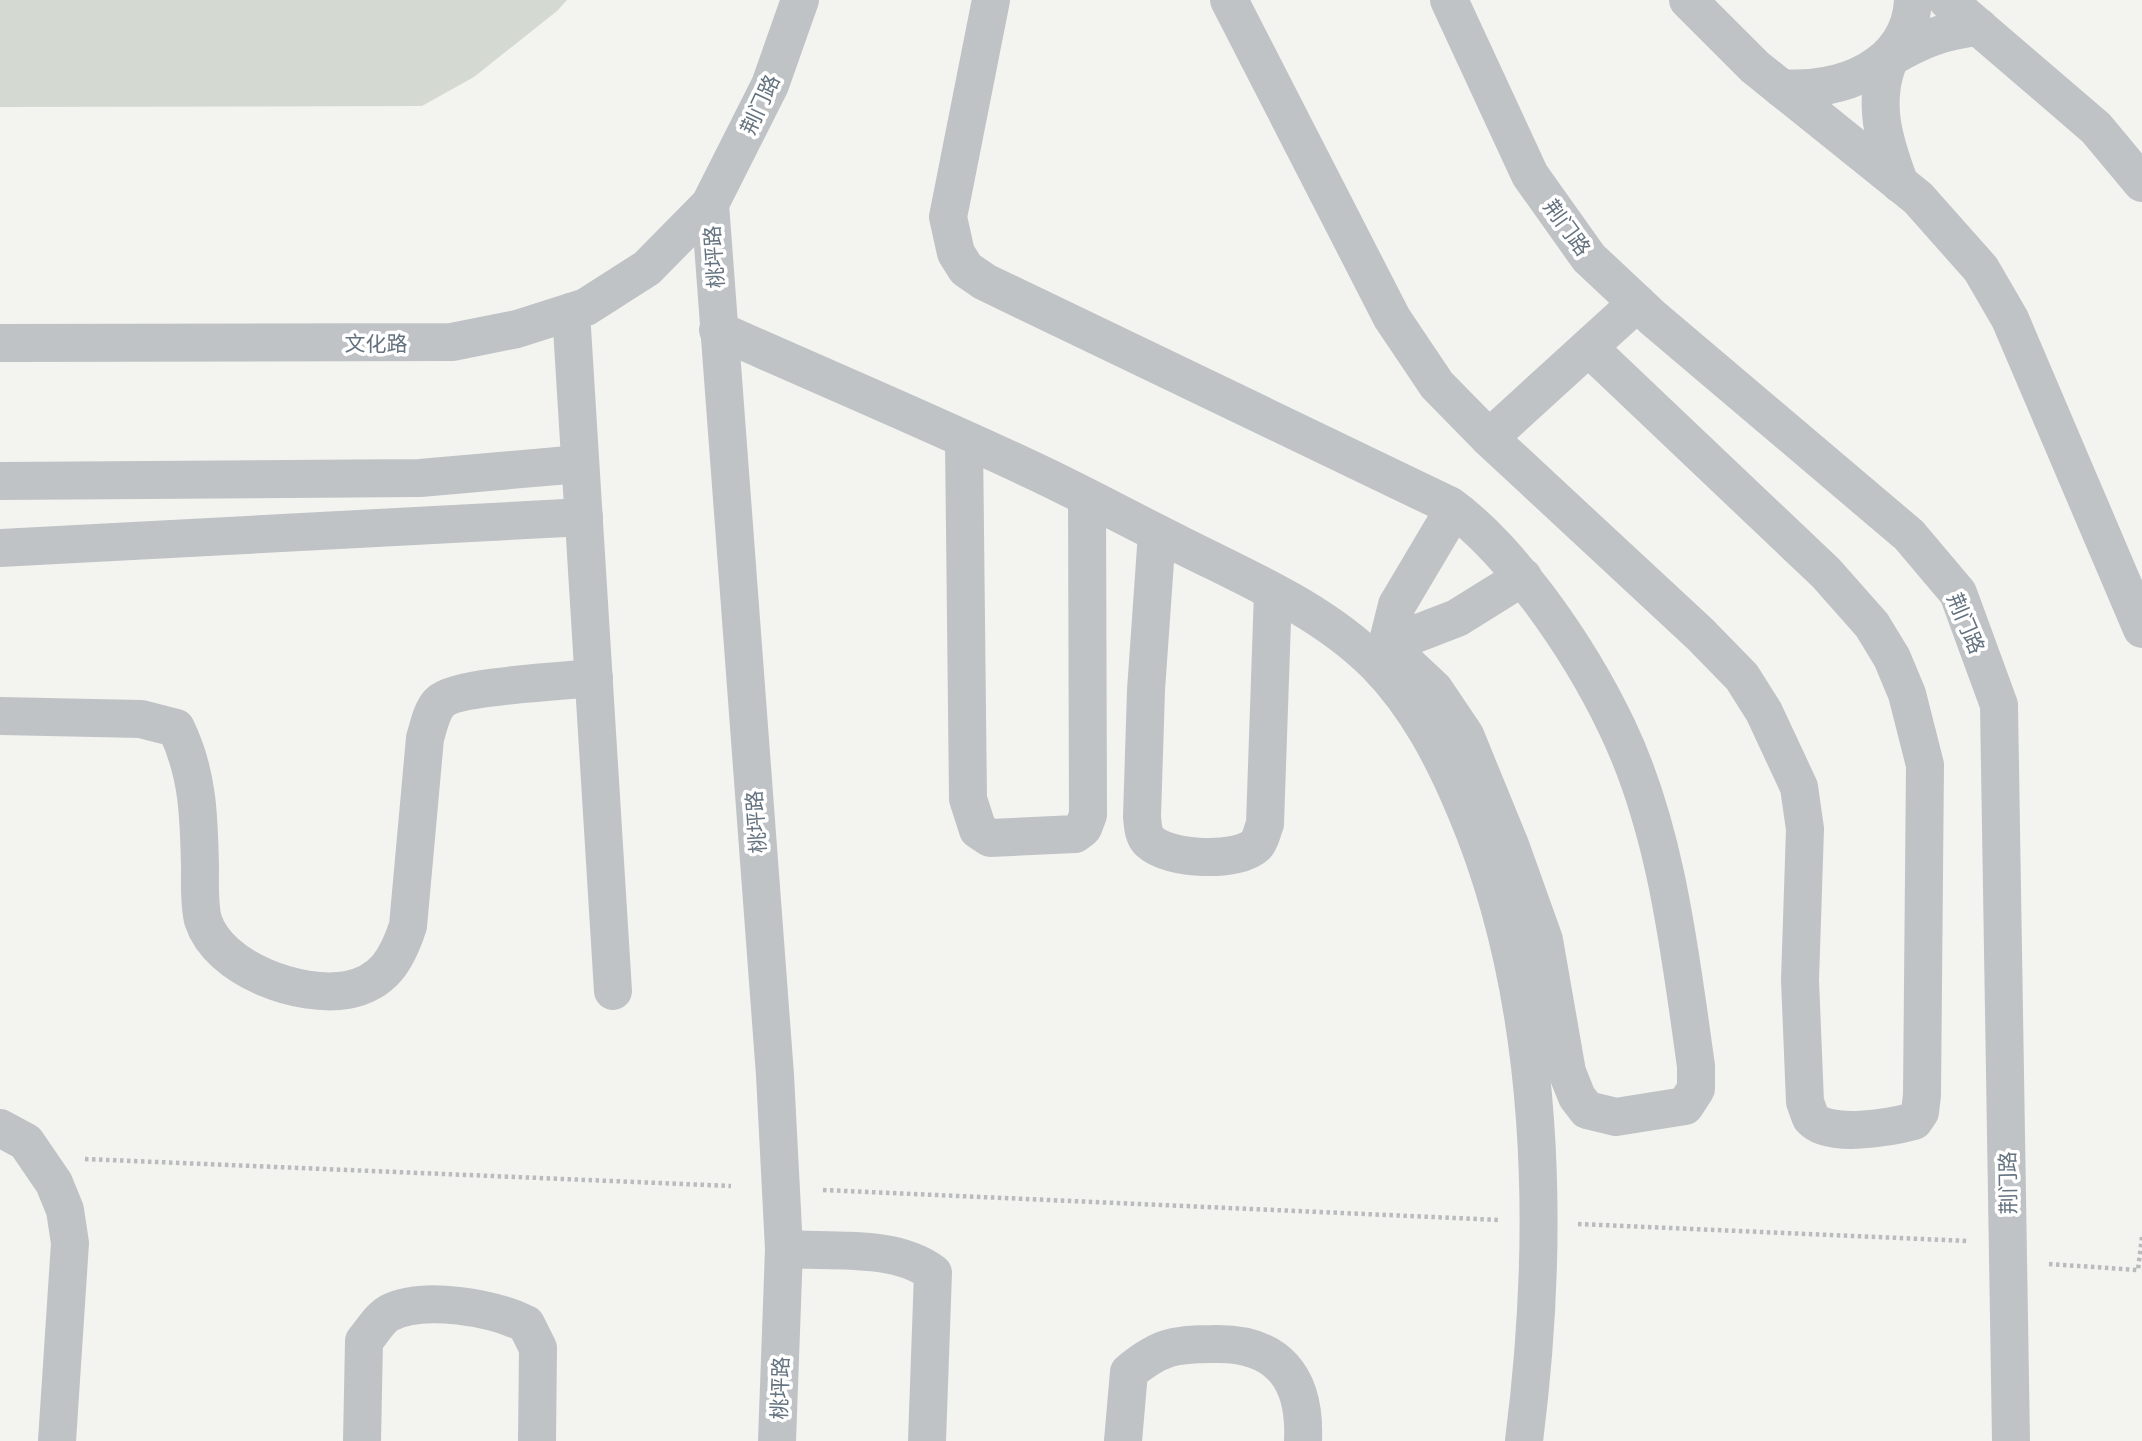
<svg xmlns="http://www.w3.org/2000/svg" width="2142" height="1441" font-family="'Exo 2','Noto Sans SC',sans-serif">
<rect width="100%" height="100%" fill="#f3f4f0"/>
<path fill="#d4dad1" d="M0,0H567L557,11L474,77L422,106L0,107Z"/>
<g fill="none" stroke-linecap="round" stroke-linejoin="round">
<g stroke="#b9bbbd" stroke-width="4.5" stroke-dasharray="3.5 3.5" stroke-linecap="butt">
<path d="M85,1159L731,1186"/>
<path d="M823,1190L1500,1220"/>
<path d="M1578,1224L1968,1241"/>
<path d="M2049,1264L2138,1270L2142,1237"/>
</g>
<g stroke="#bfc3c6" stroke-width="38">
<path d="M991,0L948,217L956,253L966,269L985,282L1449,505C1485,531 1513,565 1540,600C1569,639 1596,683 1617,727C1667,831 1680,954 1696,1066V1089L1685,1106L1616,1117L1587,1110L1577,1097L1567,1072L1544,940L1510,845L1465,735L1434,689L1387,645"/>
<path d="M1229,0L1392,318L1437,385L1489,438L1700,634L1742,677L1764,712L1799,787L1805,829L1800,980L1805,1102C1807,1107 1809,1114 1811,1118C1828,1139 1892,1127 1914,1121L1920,1112L1922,1095L1925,765L1907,694L1892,658L1872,625L1826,573L1589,348"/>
<path d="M1449,0L1530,175L1589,258L1653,318L1909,535L1958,593L1999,705L2011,1441"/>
<path d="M1688,0L1755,67L1918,198L1981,269L2010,319L2142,629"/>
<path d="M1947,0L2096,128L2142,183"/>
<path d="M1781,88C1840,93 1910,67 1913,0"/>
<path d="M1900,184C1884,142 1871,101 1890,58C1920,40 1945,30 1979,27"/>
<path d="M710,204L775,1075L784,1249L777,1441"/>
<path d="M571,312L613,991"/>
<path d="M718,330C823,377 928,421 1032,470C1079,492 1125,517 1171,540C1241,576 1321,608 1377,665C1417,706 1444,758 1466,811C1547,1003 1550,1237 1524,1441"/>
<path d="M0,343L452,342L517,329L586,307L647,268L710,204L770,85L800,0"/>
<path d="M1489,438L1637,303"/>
<path d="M964,440L968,799L978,830L990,838L1075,834L1083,828L1088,815L1087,498"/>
<path d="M0,481L420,478L580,464"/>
<path d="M1157,533L1146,690L1142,817C1143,826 1143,836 1150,842C1169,860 1238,863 1256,845C1261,840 1262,831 1265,824L1273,592"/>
<path d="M0,548L584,517"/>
<path d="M1387,645L1397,605L1454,509"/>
<path d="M1387,645L1457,618L1523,577"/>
<path d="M0,716L141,719L176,728C198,773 199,817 200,867C200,884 199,905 203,920C219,970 300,998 347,990C384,983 397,959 408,926L425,738C429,726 431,712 439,703C454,686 567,681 594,678"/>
<path d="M0,1128L26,1142L54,1183L65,1210L70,1243L57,1441"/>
<path d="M784,1249C830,1252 896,1244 933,1273L927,1441"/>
<path d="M362,1441L364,1341C371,1333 380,1318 389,1313C424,1295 493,1308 526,1324L538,1348L537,1441"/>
<path d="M1123,1441L1129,1372C1159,1347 1174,1344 1213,1344C1277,1342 1306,1377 1303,1441"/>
</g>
</g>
<g text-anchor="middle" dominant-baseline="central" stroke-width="7" stroke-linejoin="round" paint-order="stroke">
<g font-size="21" fill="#64737f" stroke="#fff">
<text transform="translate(759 104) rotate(-65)">荆门路</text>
<text transform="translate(1568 227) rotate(54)">荆门路</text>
<text transform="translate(713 257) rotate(-94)">桃坪路</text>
<text x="376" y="342">文化路</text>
<text transform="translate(1967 623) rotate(67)">荆门路</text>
<text transform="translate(755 822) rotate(-94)">桃坪路</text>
<text transform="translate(2007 1183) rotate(-91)">荆门路</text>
<text transform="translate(779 1388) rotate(-88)">桃坪路</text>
</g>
</g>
</svg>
